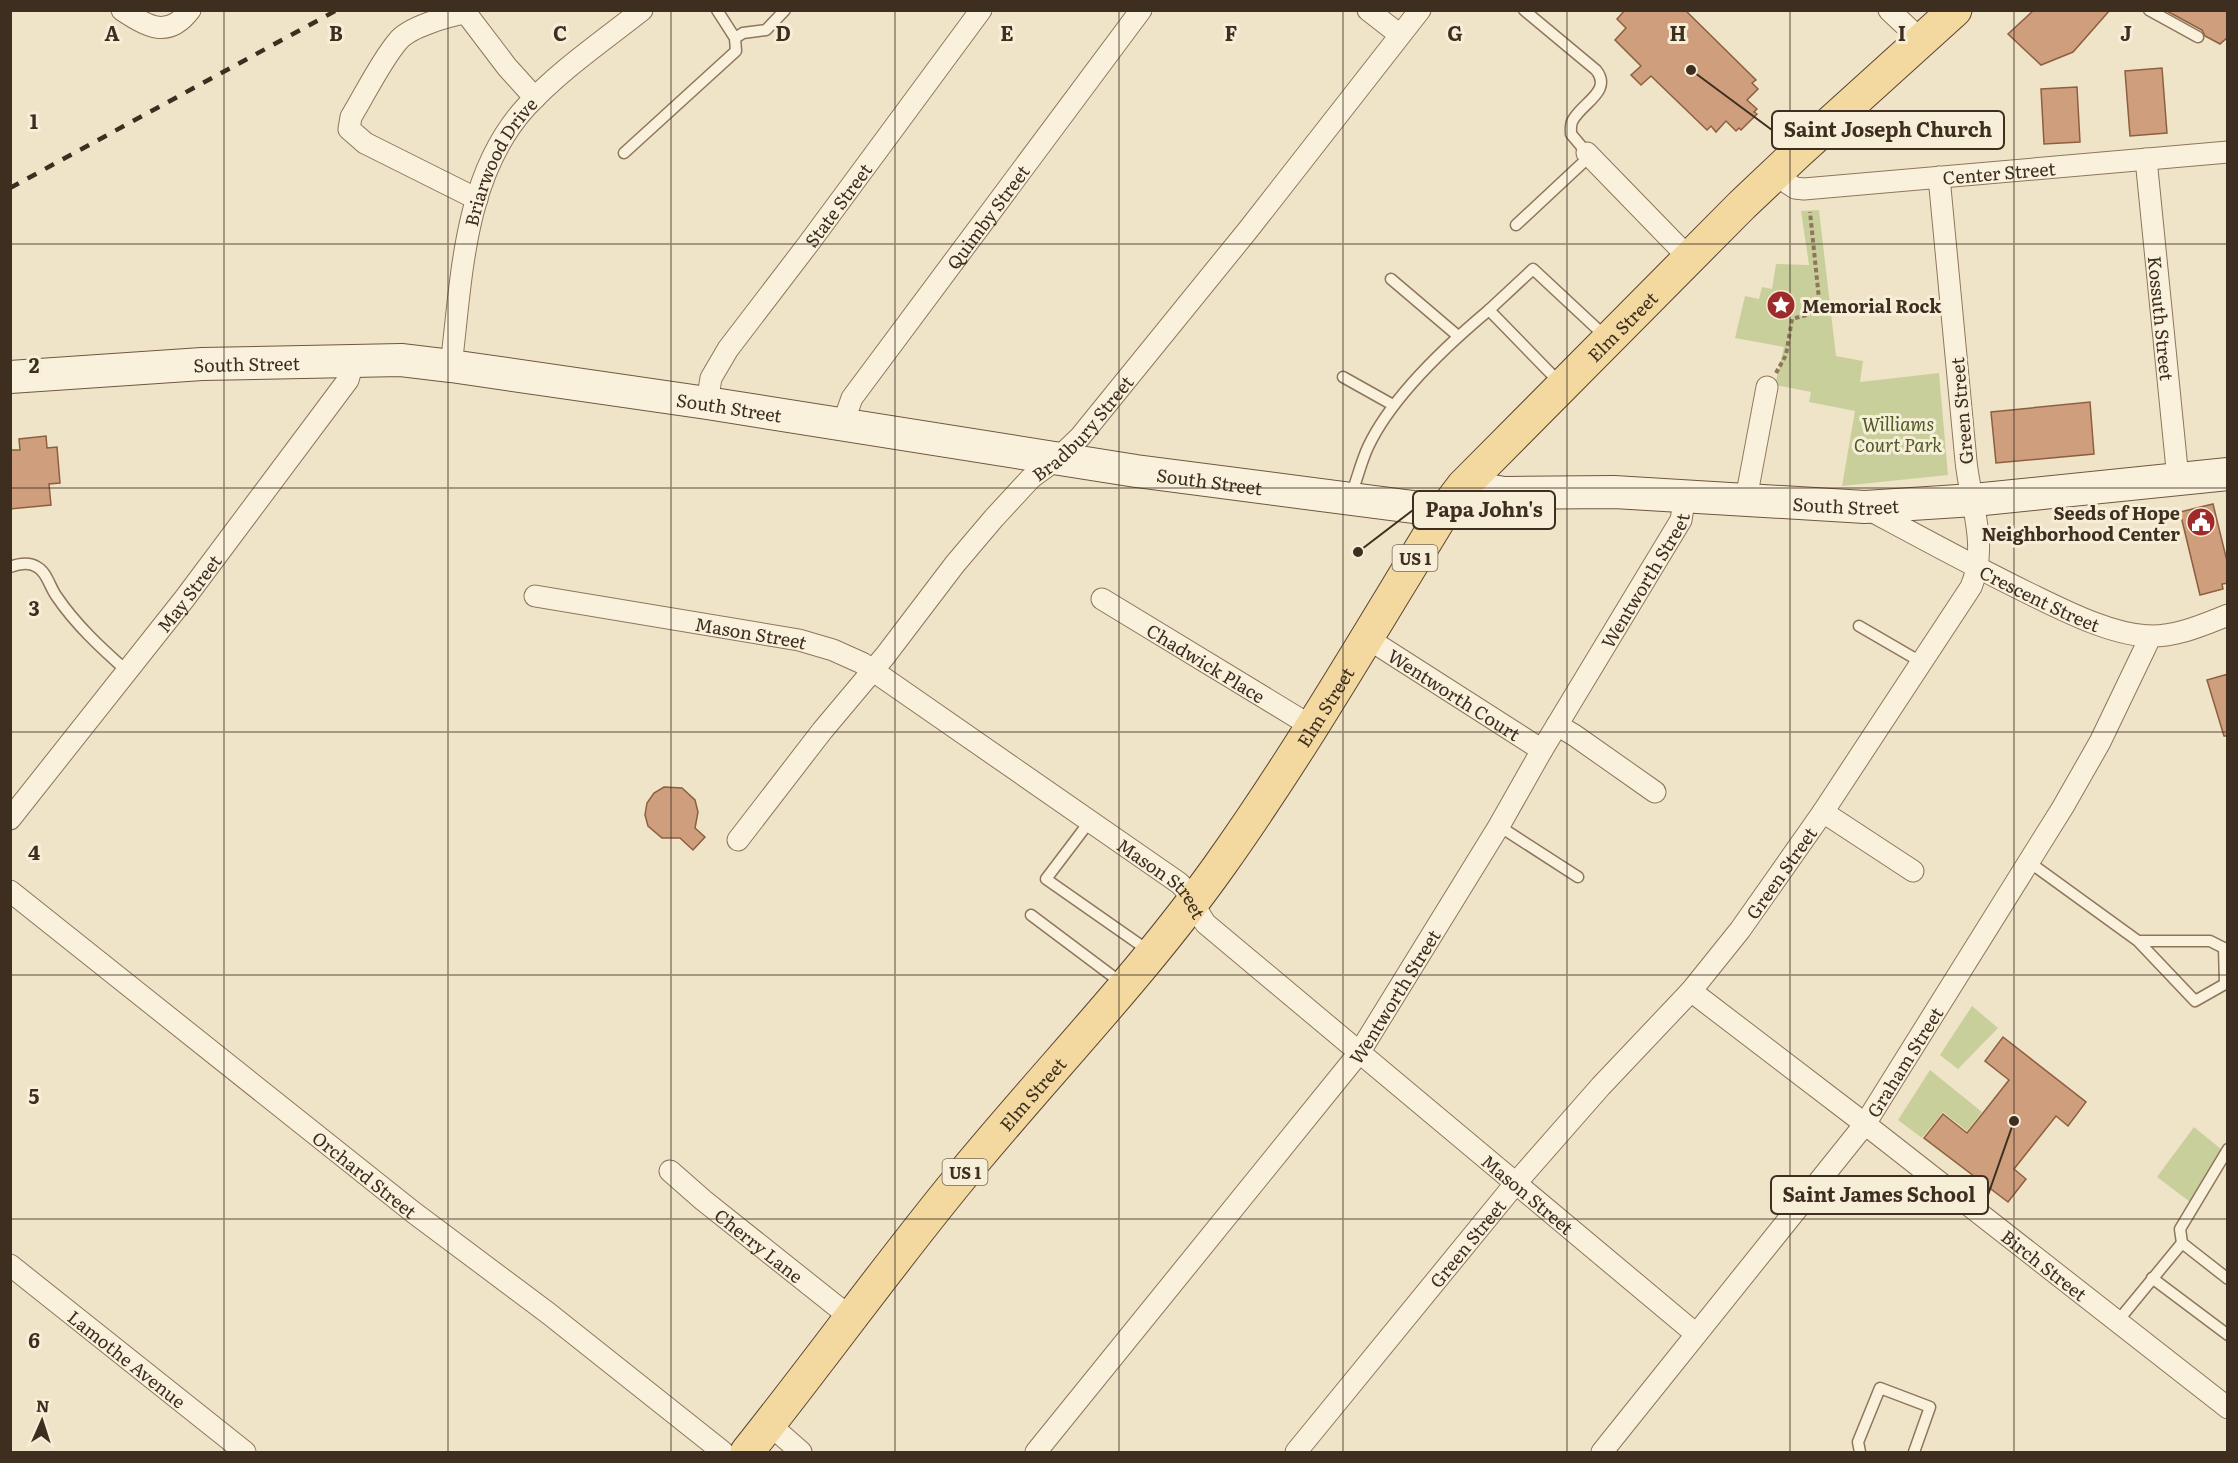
<svg xmlns="http://www.w3.org/2000/svg" width="2238" height="1463" font-family="Literata,serif">
<rect width="100%" height="100%" fill="#f0e4c8"/>
<g fill="#c9cf9b">
<path d="M1819,210L1836,356L1863,361L1860,382L1939,373L1948,475L1842,486L1855,411L1809,402L1811,392L1775,385L1784,347L1735,338L1745,296L1759,299L1762,287L1772,289L1776,264L1809,265L1801,211Z"/>
<path d="M1972,1006L1998,1028L1958,1069L1940,1055Z"/>
<path d="M1930,1070L1982,1112L1967,1131L1943,1112L1922,1138L1898,1120Z"/>
<path d="M2194,1127L2227,1154L2190,1202L2157,1177Z"/>
</g>
<g fill="#cf9f7d" stroke="#8d5f41" stroke-width="1.5">
<path d="M1625,10H1685L1756,80L1752,83L1758,89L1747,100L1757,109L1754,112L1757,114L1741,130L1739,128L1736,131L1726,121L1716,132L1711,126L1707,130L1651,76L1641,85L1631,75L1641,66L1615,40L1626,28L1617,19Z"/>
<path d="M2034,10H2110L2073,52L2041,65L2008,34Z"/>
<path d="M2165,10H2228V37L2220,44L2205,36L2202,30Z"/>
<path d="M2162,68L2167,133L2130,136L2125,71Z"/>
<path d="M2077,87L2080,142L2044,144L2041,89Z"/>
<path d="M2090,402L2094,454L1996,463L1991,412Z"/>
<path d="M46,436L47,448L57,447L60,483L49,484L51,505L10,509V450H20L19,439Z"/>
<path d="M2213,504L2228,565V583L2222,584L2223,589L2200,595L2180,512Z"/>
<path d="M2228,674V736H2224L2207,680Z"/>
<path d="M664,787L682,788L695,800L698,812L695,828L705,837L693,850L680,838H662L648,826L645,815L647,803L654,793Z"/>
<path d="M2003,1037L2086,1102L2068,1126L2056,1116L2014,1169L2026,1179L2008,1202L1924,1138L1943,1114L1967,1133L1983,1113L2009,1080L1985,1061Z"/>
</g>
<g fill="none" stroke-linecap="round" stroke-linejoin="round">
<g stroke="#8d765c" stroke-width="13">
<g id="lane">
<path d="M1524,10L1596,70C1613,91 1582,103 1573,120C1570,124 1571,129 1571,134L1587,153"/>
<path d="M2149,10L2198,37"/>
<path d="M735,38L743,33L766,30L785,10"/>
<path d="M624,153L736,51L735,38L717,10"/>
<path d="M1516,225L1590,156"/>
<path d="M1391,279L1458,336"/>
<path d="M1489,310L1533,269L1607,338"/>
<path d="M1343,377L1393,405"/>
<path d="M1351,495C1357,480 1361,462 1368,447C1392,396 1446,346 1489,310L1561,384"/>
<path d="M10,567C18,564 29,562 37,567C47,572 50,588 57,597C76,625 102,649 127,671"/>
<path d="M1859,626L1921,662"/>
<path d="M1090,821L1046,879L1149,951"/>
<path d="M1499,826L1578,877"/>
<path d="M2029,862L2138,941L2195,1001L2225,984L2224,948L2210,941H2138"/>
<path d="M1031,915L1123,984"/>
<path d="M2182,1243L2180,1229L2228,1149"/>
<path d="M2152,1278L2228,1335"/>
<path d="M2117,1322L2182,1243L2228,1279"/>
<path d="M1860,1452L1858,1442L1880,1388L1930,1407L1914,1452"/>
</g>
</g>
<g stroke="#8d765c" stroke-width="23">
<g id="street">
<path d="M122,10C148,27 168,39 190,10"/>
<path d="M1368,10L1400,35"/>
<path d="M1889,10L1922,41"/>
<path d="M1587,153L1690,259"/>
<path id="s1" d="M2146,159L2178,479"/>
<path id="s2" d="M1774,174L1795,188L1804,189L2228,152"/>
<path d="M477,199L365,143L349,129L351,117C365,94 381,61 398,41C409,27 448,16 466,13L507,67L535,98"/>
<path id="s3" d="M451,366C462,278 463,176 526,107C560,70 603,41 642,10"/>
<path id="s4" d="M707,403L711,378L728,349L809,243L981,10"/>
<path id="s5" d="M842,426L852,398L1141,10"/>
<path d="M1746,499L1767,387"/>
<path id="s6" d="M1866,508C1920,537 1973,566 2028,593C2063,610 2109,634 2148,636C2176,637 2203,625 2228,615"/>
<path id="s7" d="M535,596L799,640L833,650L862,663L1179,883C1193,895 1195,910 1206,924L1696,1334"/>
<path id="s8" d="M1102,599L1311,726"/>
<path id="s9" d="M1367,638L1542,750"/>
<path d="M1557,725L1574,735L1655,792"/>
<path d="M1823,812L1913,871"/>
<path id="s10" d="M10,819L185,598L348,380L354,360"/>
<path id="s11" d="M738,840L822,731L885,656L955,564L994,518L1031,478L1057,459L1080,437L1248,230L1420,10"/>
<path id="s12" d="M10,891L413,1212L548,1313L723,1452"/>
<path id="s13" d="M1691,991L1865,1124L2228,1408"/>
<path id="s14" d="M670,1171L703,1200L850,1317"/>
<path id="s15" d="M10,1265L245,1452"/>
<path d="M769,1424L801,1452"/>
<path id="s16" d="M1036,1452L1359,1053L1499,826L1542,750L1681,520L1685,496"/>
<path id="s17" d="M1296,1452L1515,1184L1601,1086L1691,991L1740,930L1823,812L1971,587C1989,545 1970,503 1966,461C1957,366 1948,272 1939,177"/>
<path id="s18" d="M1602,1452L1865,1124L2063,807L2100,742L2147,644L2149,636"/>
</g>
</g>
<g stroke="#6f573f" stroke-width="34">
<g id="secondary">
<path id="s19" d="M10,377L202,364L401,360L451,366L707,403L1136,471L1444,511"/>
<path id="s20" d="M1463,486L1504,493L1614,492L1865,507L1974,500L2228,474"/>
</g>
</g>
<g stroke="#5b4430" stroke-width="35">
<g id="primary">
<path id="s21" d="M747,1452C819,1362 886,1268 960,1178C1046,1073 1141,976 1220,865C1301,751 1371,630 1444,511L1463,486L1742,205L1797,153L1955,10"/>
</g>
</g>
<path stroke="#8d765c" stroke-width="4" stroke-dasharray="4.5 3" stroke-linecap="butt" d="M1776,373L1786,355L1792,319C1806,315 1815,315 1819,299L1810,212"/>
<use href="#lane" stroke="#faf1dc" stroke-width="10"/>
<use href="#street" stroke="#faf1dc" stroke-width="21"/>
<use href="#secondary" stroke="#faf1dc" stroke-width="32"/>
<use href="#primary" stroke="#f3d9a0" stroke-width="33"/>
<path stroke="#3d2e20" stroke-width="4.5" stroke-dasharray="10 10" stroke-linecap="butt" d="M10,188L337,10"/>
</g>
<path fill="none" stroke="#3d2e20" stroke-width="1.5" stroke-opacity="0.55" d="M224,10V1452M448,10V1452M671,10V1452M895,10V1452M1119,10V1452M1343,10V1452M1567,10V1452M1790,10V1452M2014,10V1452M10,244H2228M10,488H2228M10,732H2228M10,975H2228M10,1219H2228"/>
<defs>
<g id="sight-disc" transform="scale(1.5)"><circle r="9.5" fill="#9e2a2b" stroke="#f7eed8"/><path d="M0-6L1.8-2.2L6-1.7L2.9 1.2L3.7 5.4L0 3.3L-3.7 5.4L-2.9 1.2L-6-1.7L-1.8-2.2Z" fill="#fff"/></g>
<g id="civic-disc" transform="scale(1.5)"><circle r="9.5" fill="#9e2a2b" stroke="#f7eed8"/><path d="M-.6-6.5H3V-4.5H.6V-3L4-1V1h2V6H-6V1h2V-1L-.6-3ZM-1.2 2.5V6h2.4V2.5Z" fill="#fff"/></g>
</defs>
<g fill-rule="evenodd">
<use href="#sight-disc" x="1781" y="305"/>
<use href="#civic-disc" x="2201" y="522"/>
</g>
<g text-anchor="middle" dominant-baseline="central" stroke-width="6" stroke-linejoin="round" paint-order="stroke">
<g fill="#f7eed8" stroke="#756857" stroke-width="1.5">
<rect x="1392.5" y="545" width="45" height="26" rx="4.5"/>
<rect x="942.5" y="1159" width="45" height="26" rx="4.5"/>
</g>
<g font-size="16" font-weight="bold" fill="#3d2e20">
<text x="1415" y="558">US 1</text>
<text x="965" y="1172">US 1</text>
</g>
<g font-size="18" fill="#3d2e20" stroke="#f7eed8">
<text stroke="none"><textPath href="#s3" startOffset="213">Briarwood Drive</textPath></text>
<text stroke="none"><textPath href="#s2" startOffset="230">Center Street</textPath></text>
<text stroke="none"><textPath href="#s4" startOffset="240">State Street</textPath></text>
<text stroke="none"><textPath href="#s5" startOffset="256">Quimby Street</textPath></text>
<text stroke="none"><textPath href="#s1" startOffset="160">Kossuth Street</textPath></text>
<text stroke="none"><textPath href="#s21" startOffset="1430">Elm Street</textPath></text>
<text stroke="none"><textPath href="#s19" startOffset="237">South Street</textPath></text>
<text stroke="none"><textPath href="#s19" startOffset="723">South Street</textPath></text>
<text transform="translate(1961 411) rotate(-95)">Green Street</text>
<text stroke="none"><textPath href="#s11" startOffset="538">Bradbury Street</textPath></text>
<text stroke="none"><textPath href="#s19" startOffset="1209">South Street</textPath></text>
<text stroke="none"><textPath href="#s20" startOffset="384">South Street</textPath></text>
<text stroke="none"><textPath href="#s16" startOffset="1066">Wentworth Street</textPath></text>
<text stroke="none"><textPath href="#s10" startOffset="288">May Street</textPath></text>
<text stroke="none"><textPath href="#s6" startOffset="196">Crescent Street</textPath></text>
<text stroke="none"><textPath href="#s7" startOffset="219">Mason Street</textPath></text>
<text stroke="none"><textPath href="#s8" startOffset="122">Chadwick Place</textPath></text>
<text stroke="none"><textPath href="#s9" startOffset="104">Wentworth Court</textPath></text>
<text stroke="none"><textPath href="#s21" startOffset="944">Elm Street</textPath></text>
<text stroke="none"><textPath href="#s17" startOffset="756">Green Street</textPath></text>
<text stroke="none"><textPath href="#s7" startOffset="705">Mason Street</textPath></text>
<text stroke="none"><textPath href="#s16" startOffset="580">Wentworth Street</textPath></text>
<text stroke="none"><textPath href="#s18" startOffset="494">Graham Street</textPath></text>
<text stroke="none"><textPath href="#s21" startOffset="458">Elm Street</textPath></text>
<text stroke="none"><textPath href="#s12" startOffset="454">Orchard Street</textPath></text>
<text stroke="none"><textPath href="#s7" startOffset="1190">Mason Street</textPath></text>
<text stroke="none"><textPath href="#s17" startOffset="270">Green Street</textPath></text>
<text stroke="none"><textPath href="#s14" startOffset="116">Cherry Lane</textPath></text>
<text stroke="none"><textPath href="#s13" startOffset="447">Birch Street</textPath></text>
<text stroke="none"><textPath href="#s15" startOffset="150">Lamothe Avenue</textPath></text>
</g>
<g font-size="18" font-weight="bold" fill="#3d2e20" stroke="#f7eed8" text-anchor="start">
<text x="1802" y="305">Memorial Rock</text>
<text x="2180" y="512" text-anchor="end">Seeds of Hope<tspan x="2180" dy="21">Neighborhood Center</tspan></text>
</g>
<g font-size="18" font-style="italic" fill="#4d5a26" stroke="#f7eed8">
<text x="1898" y="423">Williams<tspan x="1898" dy="21">Court Park</tspan></text>
</g>
</g>
<g font-size="20" text-anchor="middle" font-weight="bold" fill="#3d2e20" stroke="#f7eed8" stroke-width="6" stroke-linejoin="round" paint-order="stroke">
<text x="112" y="41">A</text>
<text x="336" y="41">B</text>
<text x="560" y="41">C</text>
<text x="783" y="41">D</text>
<text x="1007" y="41">E</text>
<text x="1231" y="41">F</text>
<text x="1455" y="41">G</text>
<text x="1678" y="41">H</text>
<text x="1902" y="41">I</text>
<text x="2126" y="41">J</text>
<text x="34" y="129">1</text>
<text x="34" y="373">2</text>
<text x="34" y="616">3</text>
<text x="34" y="860">4</text>
<text x="34" y="1104">5</text>
<text x="34" y="1348">6</text>
</g>
<path fill="none" stroke="#3d2e20" stroke-width="2" d="M1691 70L1772 130M1358 552L1413 510M2014 1121L1988 1195"/>
<g fill="#3d2e20" stroke="#f7eed8" stroke-width="2">
<circle cx="1691" cy="70" r="6"/>
<circle cx="1358" cy="552" r="6"/>
<circle cx="2014" cy="1121" r="6"/>
</g>
<g fill="#f7eed8" stroke="#3d2e20" stroke-width="2">
<rect x="1772" y="111" width="232" height="38" rx="6"/>
<rect x="1413" y="491" width="142" height="38" rx="6"/>
<rect x="1771" y="1176" width="217" height="38" rx="6"/>
</g>
<g font-size="20" text-anchor="middle" font-weight="bold" fill="#3d2e20">
<text x="1888" y="137">Saint Joseph Church</text>
<text x="1484" y="517">Papa John's</text>
<text x="1879" y="1202">Saint James School</text>
</g>
<rect width="2238" height="1463" fill="none" stroke="#3d2e20" stroke-width="24"/>
<g transform="translate(42 1421) rotate(3)" stroke="#f7eed8" stroke-width="4.5" paint-order="stroke">
<path d="M0-4.5L10 22L0 15L-10 22Z" fill="#3d2e20"/>
<text y="-9" font-size="16" font-weight="bold" text-anchor="middle" fill="#3d2e20">N</text>
</g>
</svg>
